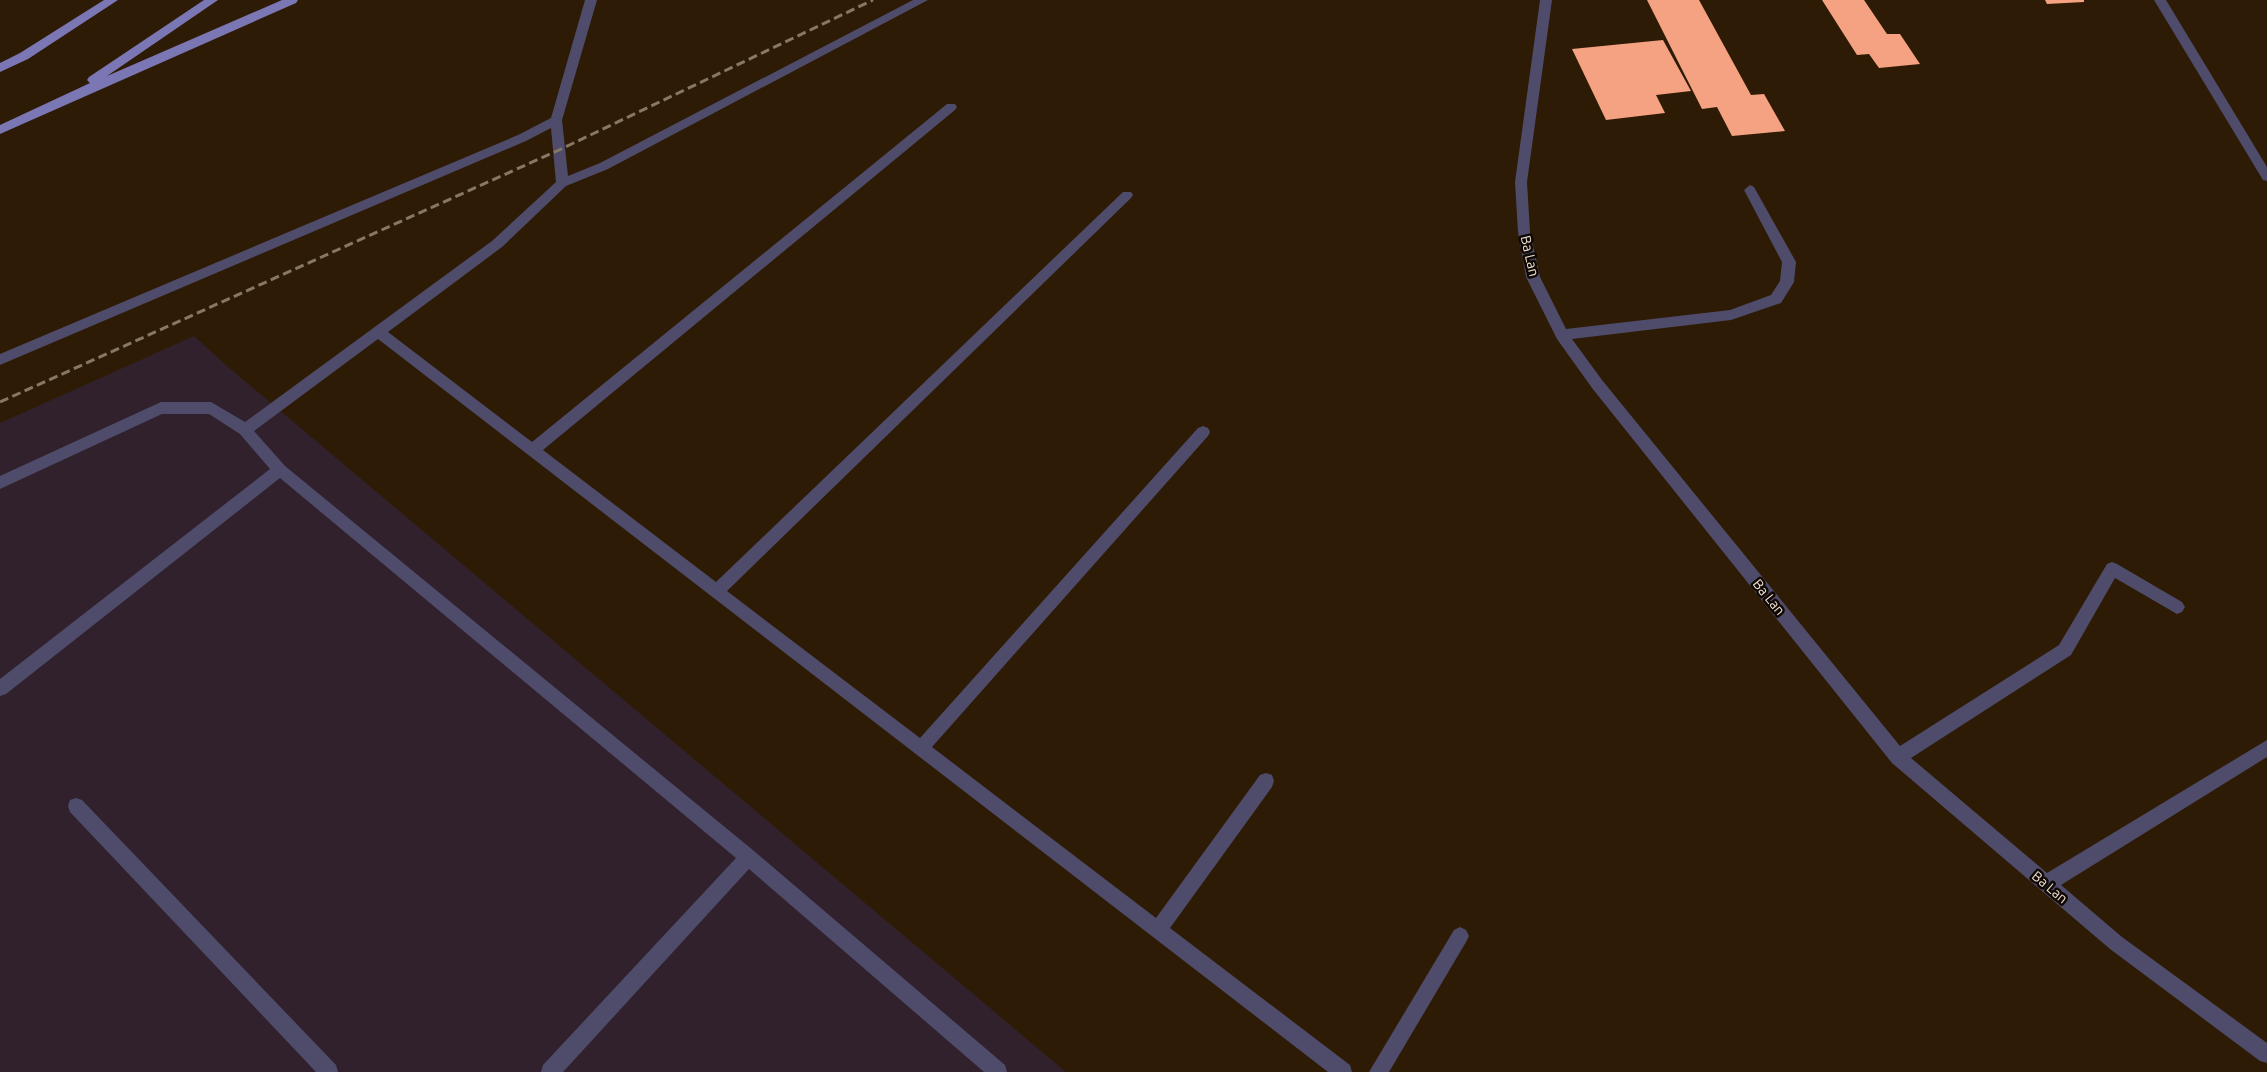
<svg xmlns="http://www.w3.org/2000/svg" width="2267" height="1072" font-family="Ubuntu,sans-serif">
<rect width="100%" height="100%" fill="#2e1b05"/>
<path fill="#31212c" d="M194,336L227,366L1066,1072H0V423Z"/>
<g fill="#f4a281">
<path d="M1647,0H1699L1751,95L1764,94L1785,131L1732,136L1717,107L1702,109Z"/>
<path d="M1822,0H1864L1887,34H1900L1920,64L1879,68L1869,54L1857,55Z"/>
<path d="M2045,0H2084V2L2047,4Z"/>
<path d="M1663,40L1691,91L1656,95L1665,113L1606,120L1572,49Z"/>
</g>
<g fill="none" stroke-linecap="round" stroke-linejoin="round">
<g fill="#4e4c6a" fill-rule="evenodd">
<path d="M585,0H597L562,120L568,176L600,163L913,0H928L608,169L566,186L502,247L388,332L532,442L947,104H955L957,107L955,110L543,450L716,582L1123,192H1131L1133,195L1131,198L727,591L920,738L1198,428L1203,426L1208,428L1210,432L1208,436L932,747L1156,918L1260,775L1266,773L1272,775L1274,781L1272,787L1170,928L1350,1065L1352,1072H1328L378,339L254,431L285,466L754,851L1005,1065L1007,1072H984L749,869L563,1072H541L543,1065L736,858L280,478L6,694L0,696V679L270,469L240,434L209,414H162L0,489V476L161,402H211L245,422L492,241L556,182L551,128L526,141L0,365V354L518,135L551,118Z"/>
<path d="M1540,0H1552L1527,182L1530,232L1540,277L1566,329L1730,310L1771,295L1780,281L1782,262L1744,190L1750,185L1754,187L1796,262L1794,282L1781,303L1731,320L1572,339L1602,380L1900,746L2059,645L2107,564L2112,562L2117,564L2182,602L2185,607L2182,612L2177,614L2115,578L2071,655L1911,758L2047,873L2267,740V757L2061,885L2122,937L2267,1043V1063L2260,1061L2110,949L1892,763L1592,388L1557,339L1526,277L1518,232L1515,182Z"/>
<path d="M2154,0H2166L2267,167V181L2263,180Z"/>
<path d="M76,798L82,800L336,1065L338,1072H316L70,812L68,806L70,800Z"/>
<path d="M1460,927L1466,930L1469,936L1466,942L1389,1072H1369L1454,930Z"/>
</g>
<g fill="#7b77b4" fill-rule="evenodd">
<path d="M104,0H118L28,59L0,72V63L20,53Z"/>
<path d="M204,0H218L107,76L282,0H298L296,3L0,134V125L90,83L87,80L89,77Z"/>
</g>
<path stroke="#877765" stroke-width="3" stroke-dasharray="9 4.5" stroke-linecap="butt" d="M0,402L559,150L873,0"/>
</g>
<g text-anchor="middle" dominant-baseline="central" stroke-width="5" stroke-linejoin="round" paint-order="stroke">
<g font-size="14" fill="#eee0d4" stroke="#100802">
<text transform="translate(1530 256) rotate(77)">Ba Lan</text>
<text transform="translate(1769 597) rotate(51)">Ba Lan</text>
<text transform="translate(2050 887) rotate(40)">Ba Lan</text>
</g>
</g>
</svg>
